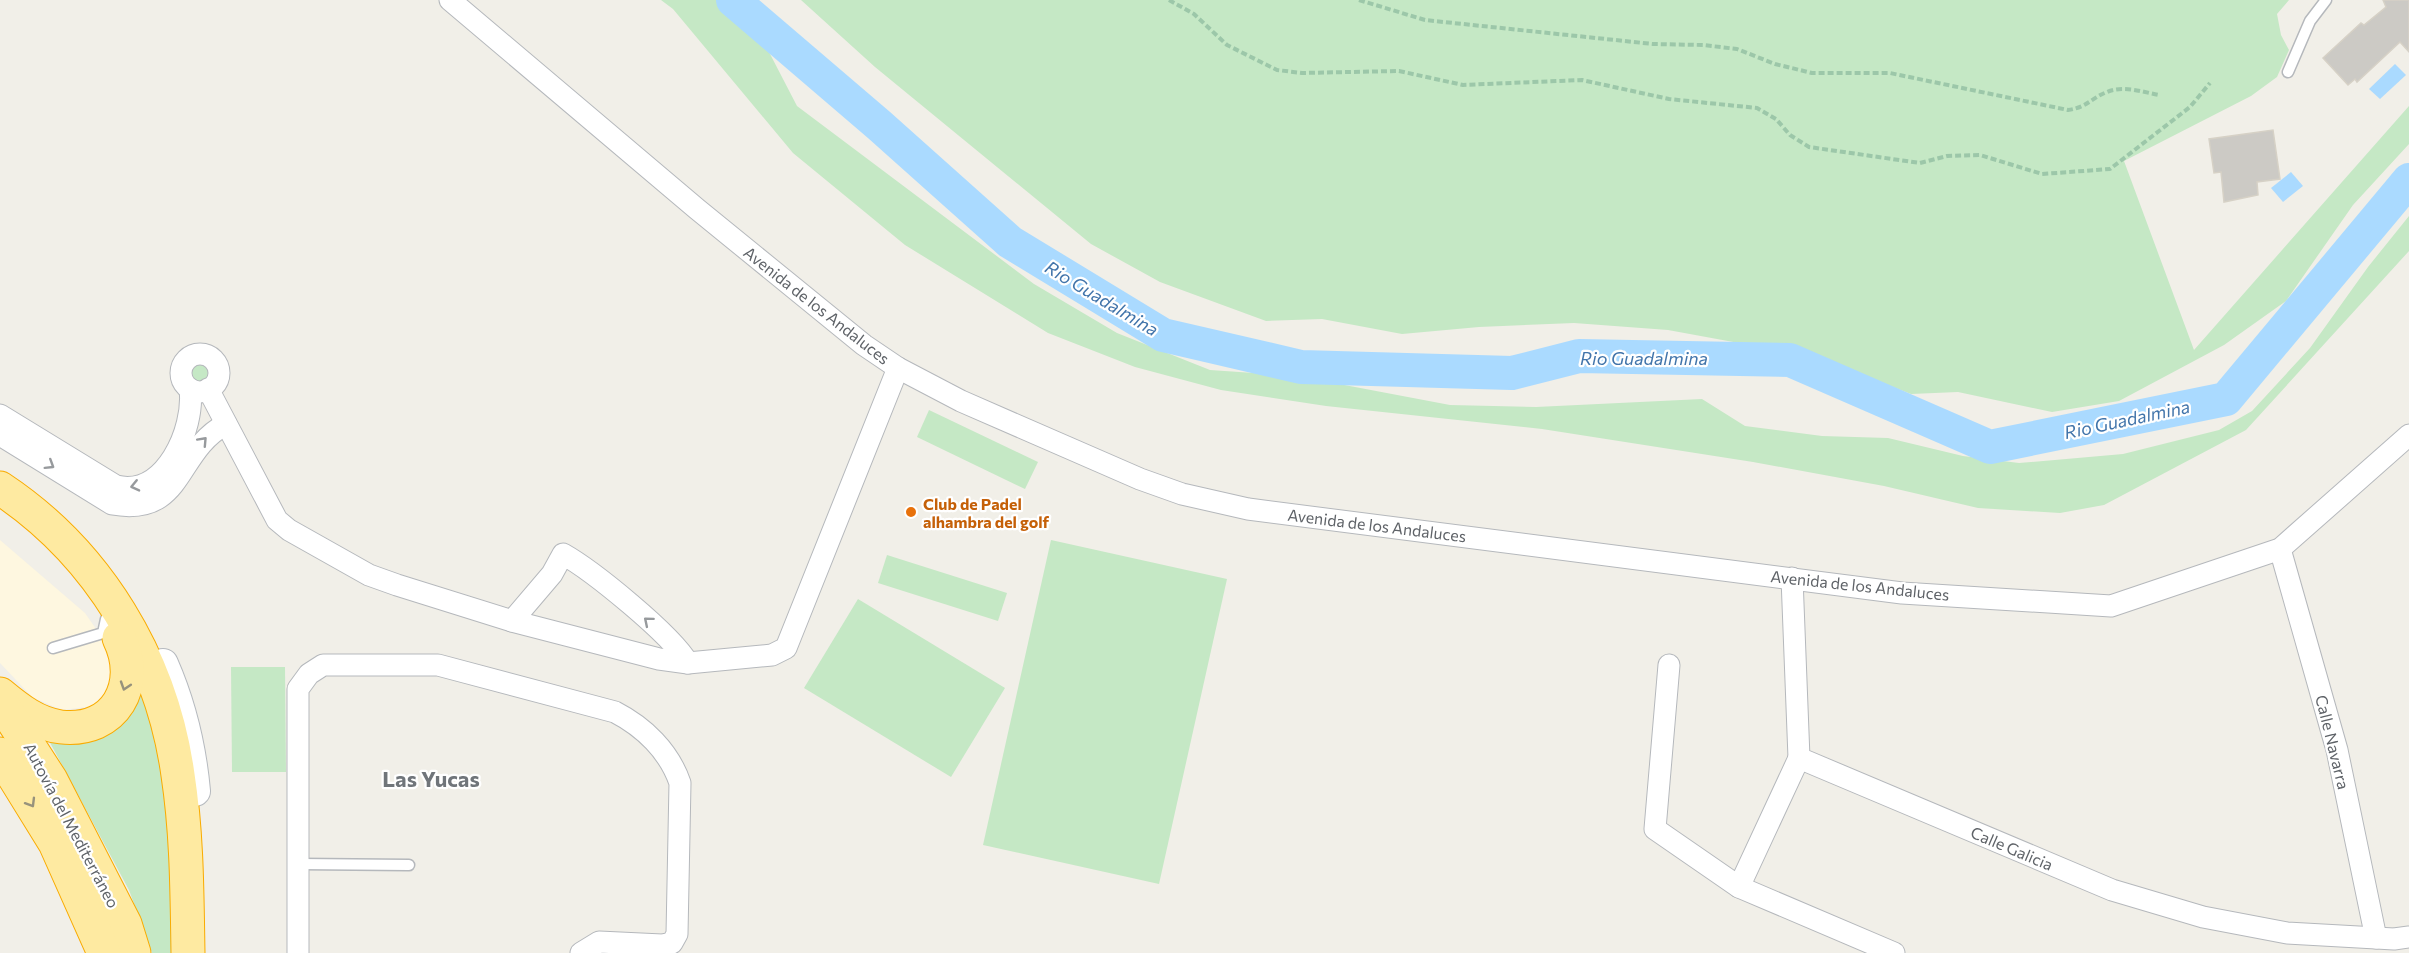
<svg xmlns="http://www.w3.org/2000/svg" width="2409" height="953" font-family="Commissioner,sans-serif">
<rect width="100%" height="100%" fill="#f1efe8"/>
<path fill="#fef7e0" d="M0,540L85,613L112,652L113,686L93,706L62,710L32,697L0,663Z"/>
<g fill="#c5e8c5">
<path d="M661,0H742L797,106L1034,284L1117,333L1210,370L1297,376L1450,405L1536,407L1702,399L1745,426L1822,436L1888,438L1963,456L2019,463L2123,454L2219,430L2252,411L2310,348L2368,267L2409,216V251L2246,430L2104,505L2060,513L1978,508L1884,486L1753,462L1542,429L1326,406L1221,390L1135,367L1048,333L905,245L793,153L673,9Z"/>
<path d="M801,0H2289L2277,14L2281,35L2289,50L2277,77L2251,96L2124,161L2194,350L2409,106V144L2353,205L2286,301L2224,345L2119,401L2052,412L1958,392L1911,394L1839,366L1766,348L1668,330L1574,323L1479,327L1402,334L1322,319L1266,321L1160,282L1091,244L875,67Z"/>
<circle cx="201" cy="371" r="11"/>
<path d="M929,410L1038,462L1025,489L917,437Z"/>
<path d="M1051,540L1227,579L1159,884L983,845Z"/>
<path d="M887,555L1007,593L998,621L878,583Z"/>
<path d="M858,599L1005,688L951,777L804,688Z"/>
<path d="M231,667H285L286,772H232Z"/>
<path d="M140,686L158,728L182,953H152L129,890L47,737L77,744L100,736Z"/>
</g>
<g fill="#aadaff">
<path d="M2395,64L2406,75L2380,99L2369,89Z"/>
<path d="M2291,172L2303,186L2283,202L2271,188Z"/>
</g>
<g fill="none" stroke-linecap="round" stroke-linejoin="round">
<path stroke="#aadaff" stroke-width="34" d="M733,0L879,125L1010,242L1163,335L1301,367L1512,373L1579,356L1790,360L1990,447L2226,399L2409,180"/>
</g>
<g fill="#cccac5" stroke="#d6d1c6" stroke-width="1.5">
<path d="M2383,0H2409V52L2400,42L2357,82L2355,79L2348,85L2323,58L2361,23L2364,25L2386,7Z"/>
<path d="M2273,130L2280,179L2257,182L2258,195L2224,202L2221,172L2214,173L2209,139Z"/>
</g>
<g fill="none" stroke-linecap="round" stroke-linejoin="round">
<g stroke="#b5b8bc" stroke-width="13">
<g id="service">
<path d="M2288,72L2310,21L2326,0"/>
<path d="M53,648L103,633L106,619"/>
<path d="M299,864L409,865"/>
</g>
</g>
<g stroke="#b5b8bc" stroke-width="23">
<g id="minor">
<path d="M450,0L697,209L864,345L898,368L961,401L1140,479L1182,494L1248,509L1902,593L2111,606L2280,549L2409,435"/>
<circle cx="200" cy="373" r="19"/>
<path d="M208,389L277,520L289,530L369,575L397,585L512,621L659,659L688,663L772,655L786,648L898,368"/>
<path d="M0,415L116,486C165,498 195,429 190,389"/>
<path d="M0,435L112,504C185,517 174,452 226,424"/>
<path d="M2280,549L2337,750L2376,938"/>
<path d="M1792,578L1799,758L2112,890L2203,917L2287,933L2394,939L2409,937"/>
<path d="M512,621L552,574L563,554C593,571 671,634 688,663"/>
<path d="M1669,665L1655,829L1739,887L1799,758"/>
<path d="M1739,887L1894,953"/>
<path d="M298,953V689L309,674L323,665H438L615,712C644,727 669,751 680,783L677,934L672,943L662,945L599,942L581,953"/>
</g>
</g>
<g stroke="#b6babf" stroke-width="32">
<path id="secondary" d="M163,664C181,705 191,747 195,791"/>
</g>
<g stroke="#f9ab00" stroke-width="35">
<g id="trunk">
<path d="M0,488C98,553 162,659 178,775C187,834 187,894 188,953"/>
<path d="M0,694C18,709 37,724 61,727C115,733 142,685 119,638"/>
<path d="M2,704L51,780L125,924L134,953"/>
<path d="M0,754L55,843L104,953"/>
</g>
</g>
<g stroke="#9cc7a9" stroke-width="4" stroke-dasharray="6 3" stroke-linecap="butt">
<path d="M1169,0L1194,14L1227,45L1277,70L1302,73L1399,71L1463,85L1582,80L1669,99L1757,108L1776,119L1790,135L1809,147L1920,163L1947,156L1980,155L2042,174L2110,169L2190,107L2210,83"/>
<path d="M1359,0L1425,20L1653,44L1703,45L1737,49L1775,64L1812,73H1890L2068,110C2088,107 2091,98 2107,92C2123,85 2143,92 2159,95"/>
</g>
<use href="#service" stroke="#fff" stroke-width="10"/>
<use href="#minor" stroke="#fff" stroke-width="21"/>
<use href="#secondary" stroke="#fff" stroke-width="30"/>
<use href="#trunk" stroke="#feeaa1" stroke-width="33"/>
</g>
<defs><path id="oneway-chevron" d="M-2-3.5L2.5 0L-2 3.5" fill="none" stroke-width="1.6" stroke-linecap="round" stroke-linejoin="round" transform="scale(1.5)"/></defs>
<g stroke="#979a9d">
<use href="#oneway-chevron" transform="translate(203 441) rotate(-47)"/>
<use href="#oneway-chevron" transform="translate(50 465) rotate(32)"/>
<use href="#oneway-chevron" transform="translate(135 486) rotate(167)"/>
<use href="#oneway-chevron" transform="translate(648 621) rotate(-140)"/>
</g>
<g stroke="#97927c">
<use href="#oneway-chevron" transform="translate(125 686) rotate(108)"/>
<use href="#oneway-chevron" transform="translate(31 803) rotate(59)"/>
</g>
<circle fill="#e8710a" stroke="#fff" stroke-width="2" cx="911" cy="512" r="6"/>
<g text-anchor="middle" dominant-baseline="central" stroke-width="4.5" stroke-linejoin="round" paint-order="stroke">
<g font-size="16" fill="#5f6368" stroke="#fff">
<text transform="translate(817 305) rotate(38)">Avenida de los Andaluces</text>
<text transform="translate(1377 525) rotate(7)">Avenida de los Andaluces</text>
<text transform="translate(1860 585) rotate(6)">Avenida de los Andaluces</text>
<text transform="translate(2333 742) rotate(76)">Calle Navarra</text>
<text transform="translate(72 825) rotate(62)">Autovía del Mediterráneo</text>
<text transform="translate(2012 848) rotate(23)">Calle Galicia</text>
</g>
<g font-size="16" font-weight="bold" fill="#c56008" stroke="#fff" text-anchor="start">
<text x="923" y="503">Club de Padel<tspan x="923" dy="18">alhambra del golf</tspan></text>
</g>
<g font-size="18" font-style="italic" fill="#4174aa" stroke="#fff">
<text transform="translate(1102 298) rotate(31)">Rio Guadalmina</text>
<text x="1644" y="358">Rio Guadalmina</text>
<text transform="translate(2127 419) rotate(-12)">Rio Guadalmina</text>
</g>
<g font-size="22" font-weight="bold" fill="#70757a" stroke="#fff">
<text x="431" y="778">Las Yucas</text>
</g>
</g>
</svg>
